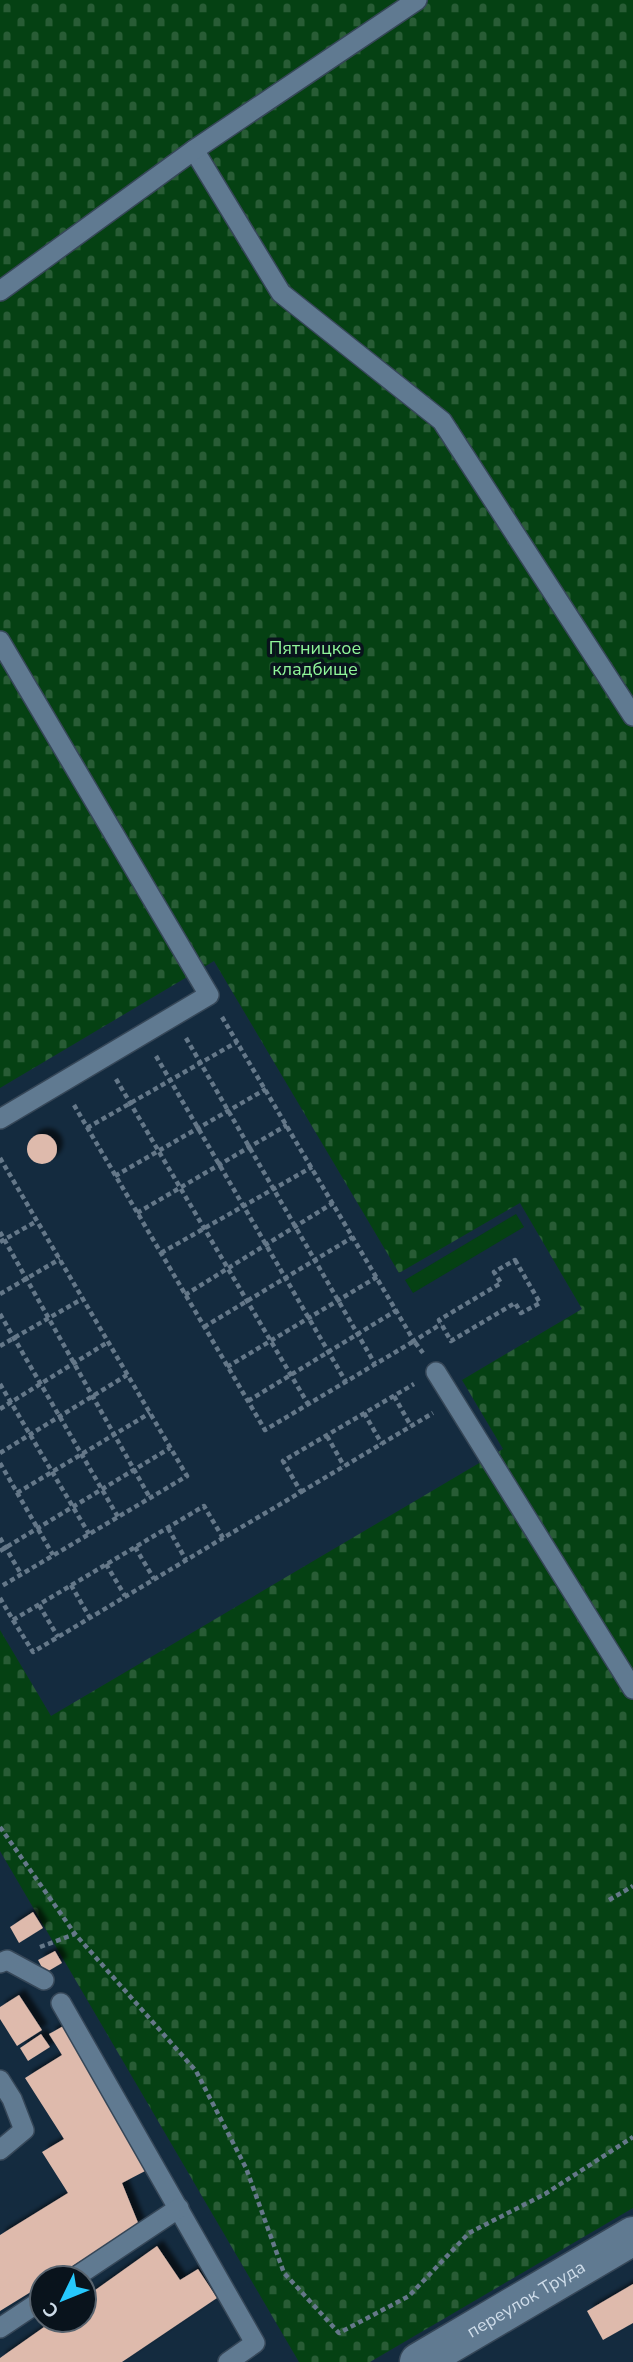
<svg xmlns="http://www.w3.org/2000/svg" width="633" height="2362" font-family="'Nunito Sans',sans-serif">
<defs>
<pattern id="cemetery-stones" width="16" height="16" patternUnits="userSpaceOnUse" patternTransform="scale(1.75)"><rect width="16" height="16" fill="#054113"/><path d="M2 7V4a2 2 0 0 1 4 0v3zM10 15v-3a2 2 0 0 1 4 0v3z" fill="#285c35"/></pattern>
<filter id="shadow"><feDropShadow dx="6" dy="-6" stdDeviation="2" flood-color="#0009"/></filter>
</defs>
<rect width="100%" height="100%" fill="#142b3f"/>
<path fill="#054113" d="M516,1214L524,1227L413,1293L405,1280Z"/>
<path fill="url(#cemetery-stones)" d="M0,0H633V2208L370,2362H299L0,1851V1630L51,1716L503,1449L462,1380L582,1309L520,1203L399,1273L214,961L0,1088Z"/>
<g fill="#debaac" filter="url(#shadow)">
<circle cx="42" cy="1149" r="15"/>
<path d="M33,1912L43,1928L19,1943L10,1927Z"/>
<path d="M55,1951L62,1963L45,1973L38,1960Z"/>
<path d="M19,1995L42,2030L17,2046L0,2019V2007Z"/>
<path d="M67,2024L149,2169L122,2183L139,2225L53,2278H42V2285L0,2311V2235L68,2193L42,2152L64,2139L25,2078L62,2055L49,2034Z"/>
<path d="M41,2034L50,2047L28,2061L20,2048Z"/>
<path d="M157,2246L180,2280L198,2269L217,2298L122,2362H0V2358L54,2320H84V2298Z"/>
<path d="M633,2284V2323L603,2340L587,2311Z"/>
</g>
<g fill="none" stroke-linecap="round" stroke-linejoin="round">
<g stroke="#364758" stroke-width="22">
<g id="service">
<path d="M194,150L281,293L442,421L633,716"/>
<path d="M0,291L194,150L417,0"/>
<path d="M0,641L209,995L0,1119"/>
<path d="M436,1372L633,1689"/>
<path d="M0,1963L7,1960L44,1980"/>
<path d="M61,2003L255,2343L228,2362"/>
<path d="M0,2080L12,2099L24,2130L0,2150"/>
<path d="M74,2278L179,2208"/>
<path d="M0,2328L42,2300"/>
</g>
</g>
<g stroke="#364758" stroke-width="41">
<g id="tertiary">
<path id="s1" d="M419,2362L633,2236"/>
</g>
</g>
<g stroke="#657889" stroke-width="4.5" stroke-dasharray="5 3.5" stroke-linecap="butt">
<path d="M222,1017L414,1341L441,1324"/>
<path d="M186,1038L375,1364"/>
<path d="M156,1056L346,1382"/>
<path d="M116,1079L308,1404"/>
<path d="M74,1105L265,1430L414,1341L423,1353"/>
<path d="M87,1128L237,1042"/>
<path d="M0,1158L187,1476L0,1587"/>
<path d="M115,1176L266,1089"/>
<path d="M137,1213L287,1125"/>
<path d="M0,1232L150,1498"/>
<path d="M0,1242L37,1221"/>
<path d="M161,1253L312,1167"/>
<path d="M515,1260L540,1303L521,1313L515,1303L451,1341L439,1320L501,1283L494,1272Z"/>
<path d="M0,1294L60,1259"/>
<path d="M185,1295L333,1203"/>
<path d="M0,1314L118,1517"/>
<path d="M204,1327L353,1237"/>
<path d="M0,1346L82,1299"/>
<path d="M227,1367L377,1277"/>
<path d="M0,1384L89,1534"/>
<path d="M394,1396L411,1426"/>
<path d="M248,1401L397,1310"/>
<path d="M0,1409L108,1342"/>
<path d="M364,1413L382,1444"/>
<path d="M327,1436L344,1466"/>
<path d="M0,1453L127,1375"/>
<path d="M0,1463L53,1555"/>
<path d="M301,1492L433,1413"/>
<path d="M17,1493L150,1413"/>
<path d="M168,1528L186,1560"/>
<path d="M0,1538L21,1574"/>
<path d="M135,1547L154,1579"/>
<path d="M0,1551L170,1448"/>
<path d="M106,1564L125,1596"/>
<path d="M71,1585L90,1618"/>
<path d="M0,1598L13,1620L204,1506L223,1538L301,1492L283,1461L414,1384"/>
<path d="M39,1605L58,1637"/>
<path d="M13,1620L33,1652L223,1538"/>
<path d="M0,1827L75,1934"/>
<path d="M609,1900L633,1886"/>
<path d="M40,1947L75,1934L196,2071L246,2168L284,2273L339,2333L409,2296L469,2233L545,2194L633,2137"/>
</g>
<use href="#service" stroke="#607a91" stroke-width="19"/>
<use href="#tertiary" stroke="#607a91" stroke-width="38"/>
</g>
<g text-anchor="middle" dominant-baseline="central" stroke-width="7" stroke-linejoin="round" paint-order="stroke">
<g font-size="18" fill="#90f69a" stroke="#09131c">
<text x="315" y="648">Пятницкое<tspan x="315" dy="21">кладбище</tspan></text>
</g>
<g font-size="18" fill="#cedce9" stroke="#09131c">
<text stroke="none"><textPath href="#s1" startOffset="124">переулок Труда</textPath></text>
</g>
</g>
<g transform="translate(63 2299) rotate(227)"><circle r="33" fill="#09131c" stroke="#58636e" stroke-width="2"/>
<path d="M0-5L12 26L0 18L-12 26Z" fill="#26c9fe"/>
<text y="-10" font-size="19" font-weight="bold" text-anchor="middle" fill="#cedce9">С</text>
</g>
</svg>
